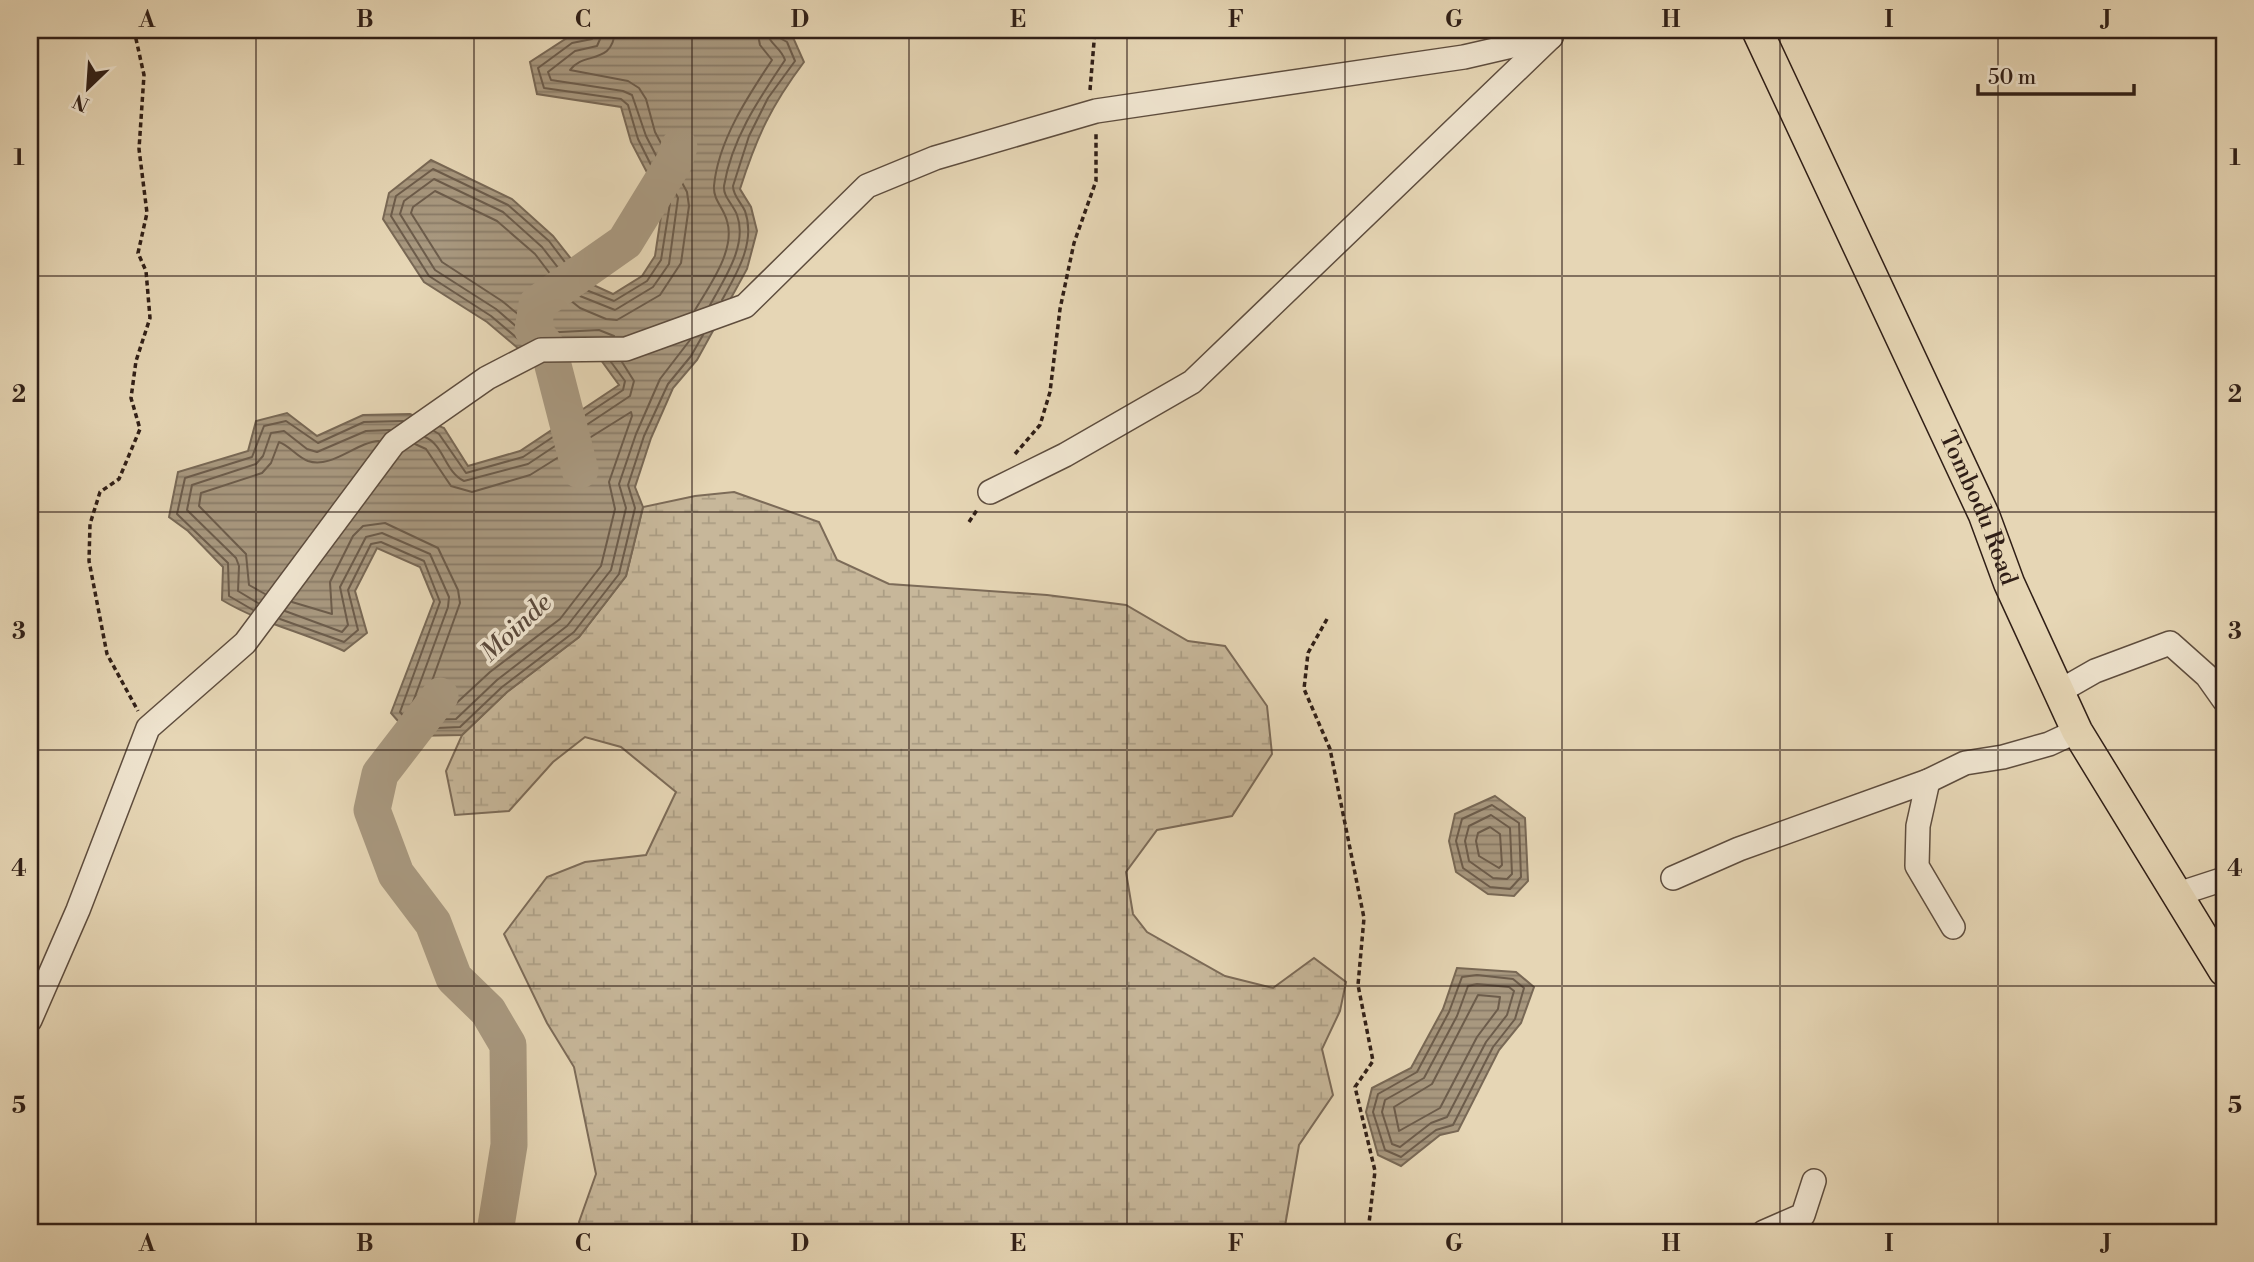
<svg xmlns="http://www.w3.org/2000/svg" width="2254" height="1262" font-family="'Libre Bodoni',serif">
<defs>
<pattern id="wetland-marsh" width="20" height="14" patternUnits="userSpaceOnUse" patternTransform="scale(1.75)"><rect width="20" height="14" fill="#c7b79a"/><path d="M1 5h8M5 5V1M11 12h8M15 12V8" fill="none" stroke="#ab9d84"/></pattern>
<pattern id="water-rules" width="6" height="5" patternUnits="userSpaceOnUse" patternTransform="scale(1.75)"><rect width="6" height="5" fill="#a8987f"/><path d="M0 2.5h6" fill="none" stroke="#897b67"/></pattern>
</defs>
<rect width="100%" height="100%" fill="#e6d6b5"/>
<filter id="stains"><feTurbulence type="fractalNoise" baseFrequency=".00286" numOctaves="4"/><feColorMatrix values="0 0 0 0 .2 0 0 0 0 .09 0 0 0 0 .02 0 0 0 .5 -.17"/></filter>
<radialGradient id="worn" r=".72"><stop offset=".6" stop-color="#630" stop-opacity="0"/><stop offset="1" stop-color="#630" stop-opacity=".3"/></radialGradient>
<path fill="url(#wetland-marsh)" stroke="#7c6b58" stroke-width="2" d="M734,492L819,522L837,560L889,584L1047,595L1126,605L1188,641L1225,646L1267,706L1272,754L1232,816L1157,830L1126,872L1133,914L1147,932L1225,976L1273,988L1314,958L1346,982L1340,1011L1322,1049L1333,1095L1299,1145L1284,1232H581L579,1222L596,1174L574,1067L547,1023L504,934L547,877L585,862L646,855L676,792L621,747L585,737L553,762L509,811L455,815L446,771L462,735L507,692L579,637L626,576L643,507L695,496Z"/>
<g fill="url(#water-rules)" stroke="#786855" stroke-width="2">
<path d="M607,30L637,33L638,30H770L792,35L804,62C771,106 757,136 740,189L751,207L757,231L747,269L697,360L673,388L651,438L635,487L643,507L626,576L579,637L507,692L462,735L411,736L391,713L434,601L420,567L377,548L355,591L367,633L344,651C303,632 260,623 222,600L223,567L188,531L169,517L178,472L248,451L256,421L287,413L317,436L363,415L410,414L444,428L468,466L520,451L619,385L598,356L533,361L487,322L424,282L383,219L389,193L431,160L512,199L553,236L591,284L613,294L642,276L655,256L663,203L631,142L621,107L537,94L530,62L570,36Z"/>
<path d="M1495,796L1525,818L1528,881L1514,896L1488,894L1456,872L1449,841L1455,814Z"/>
<path d="M1457,968L1516,972L1534,987L1521,1023L1499,1050L1458,1131L1440,1135L1401,1166L1378,1155L1366,1112L1372,1088L1411,1068L1443,1009Z"/>
</g>
<g fill="none" stroke-linecap="round" stroke-linejoin="round">
<g stroke="#6c5c4b" stroke-width="2">
<path d="M722,300C737,273 756,242 745,211C741,202 733,196 733,186L749,136L768,98L795,61L787,42L778,37L776,30"/>
<path d="M710,305C724,279 748,245 737,215C733,204 723,197 724,186C732,138 759,99 785,60C781,47 768,44 767,30"/>
<path d="M695,310C709,286 736,250 727,221C724,208 713,200 714,186C718,141 748,96 772,60L760,45L757,30"/>
<path d="M614,336L599,330L541,333L502,301L442,262L411,213L413,207L435,191L497,221L535,254L570,300L580,308L606,319L617,320L660,295L681,263L689,206L687,192L655,132L646,99L639,88L628,81L570,70C583,51 613,66 615,30"/>
<path d="M532,340L496,309L435,270L400,214L404,201L434,179L503,212L542,247L580,296L615,310L653,287L669,264L678,198L646,136L632,95L623,91L551,80L548,72L575,51L597,46L604,30"/>
<path d="M524,344L491,316L429,276L391,216L396,196L433,169L508,205L549,241L586,290L614,301L647,281L661,260L670,203L638,139L628,105L621,99L544,88L538,68L572,43L592,39L595,30"/>
<path d="M434,431L439,434L466,473L523,457L623,390L625,381L611,362"/>
<path d="M425,437C444,445 445,472 464,481L528,464L630,396L634,381L622,362"/>
<path d="M265,594L249,585L246,554L199,506L201,493L262,473L271,463L279,442C290,446 297,457 308,461C332,469 356,442 379,441"/>
<path d="M292,602L332,614L330,582L353,536L363,526L385,523L438,548L458,590L460,603L423,706L426,709H450L490,672L560,619L601,566L615,509L609,482L632,416L631,412L530,475L472,492L451,486L426,449L415,444"/>
<path d="M258,603L238,591L239,566L236,558L187,510L192,485L256,464L263,456L271,433L284,431L307,449L317,452L366,431L390,430"/>
<path d="M253,610L229,596L228,563L177,514L185,478L252,457L264,426L286,421L318,443L364,422L403,421"/>
<path d="M285,611L342,632L348,625L340,587L366,537L382,533L430,554L449,597L448,607L410,710L419,720L456,719L497,680L567,626L611,570L626,508L619,484L636,434L660,379L690,340"/>
<path d="M280,619L344,642L358,630L348,590L371,544L381,542L424,561L440,602L400,712L415,729L460,727L502,687L574,632L619,574L635,508L628,485L644,436L668,384L691,356L703,335"/>
<path d="M1492,805L1519,823L1521,877L1510,889L1490,887L1463,868L1456,841L1462,819Z"/>
<path d="M1491,815L1510,828L1512,874L1507,879L1493,878L1469,861L1465,841L1469,826Z"/>
<path d="M1490,827L1500,834L1502,865L1499,868L1479,856L1476,841L1478,833Z"/>
<path d="M1477,975L1513,979L1524,988L1515,1019L1493,1047L1453,1125L1436,1130L1401,1157L1385,1150L1373,1112L1378,1094L1417,1072L1449,1012L1462,977Z"/>
<path d="M1477,984L1509,987L1514,991L1507,1015L1486,1042L1447,1117L1431,1123L1400,1147L1392,1144L1382,1112L1385,1100L1424,1078L1457,1016L1468,986Z"/>
<path d="M1478,995L1500,997L1498,1009L1477,1037L1440,1108L1399,1131L1394,1107L1432,1084Z"/>
</g>
<g stroke="#a8987f" stroke-width="37">
<path d="M580,470L549,350L533,330L537,304L625,242L674,162L679,147"/>
<path d="M440,696L380,774L372,810L396,874L433,923L454,978L488,1011L508,1045L509,1145L495,1232"/>
</g>
<g stroke="#5e4d3e" stroke-width="26">
<g id="minor">
<path d="M990,492L1065,455L1192,382L1551,37"/>
<path d="M2060,691L2095,671L2170,643L2207,676L2224,700"/>
<path d="M1928,781L1918,826L1917,866L1953,927"/>
<path d="M1673,878L1739,849L1928,781L1965,763L2003,757L2049,744L2077,731"/>
<path d="M2178,894L2224,879"/>
<path d="M30,1020L78,910L148,728L245,643L394,443L487,378L541,350L626,349L745,306L867,186L935,158L1096,111L1464,57L1551,37"/>
<path d="M1764,1232L1803,1215L1814,1181"/>
</g>
</g>
<g stroke="#301f17" stroke-width="33">
<g id="major">
<path id="s1" d="M1757,30L1984,515L2009,583L2077,731L2224,971"/>
</g>
</g>
<g stroke="#301f17" stroke-width="3.5" stroke-dasharray="5 3.5" stroke-linecap="butt">
<path d="M134,30L144,75L139,149L147,213L138,253L146,271L150,318L136,361L131,398L140,429L119,479L100,492L90,524L89,561L107,654L138,711"/>
<path d="M1090,90L1095,30"/>
<path d="M1015,454L1040,425L1050,392L1060,309L1074,243L1096,181V132"/>
<path d="M969,522L977,510"/>
<path d="M1327,619L1308,653L1304,689L1330,749L1364,918L1358,985L1373,1061L1355,1087L1375,1171L1368,1232"/>
</g>
<use href="#minor" stroke="#efe4cf" stroke-width="23"/>
<use href="#major" stroke="#e6d6b5" stroke-width="30"/>
</g>
<path fill="none" stroke="#301f17" stroke-width="2" stroke-opacity="0.55" d="M256,30V1232M474,30V1232M692,30V1232M909,30V1232M1127,30V1232M1345,30V1232M1562,30V1232M1780,30V1232M1998,30V1232M30,276H2224M30,512H2224M30,750H2224M30,986H2224"/>
<g text-anchor="middle" dominant-baseline="central" stroke-width="7" stroke-linejoin="round" paint-order="stroke">
<g font-size="24" fill="#301f17" stroke="#efe4cf">
<text stroke="none"><textPath href="#s1" startOffset="527">Tombodu Road</textPath></text>
</g>
<g font-size="26" font-style="italic" fill="#5a493b" stroke="#efe4cf">
<text transform="translate(516 628) rotate(-43)">Moinde</text>
</g>
</g>
<rect width="2254" height="1262" fill="none" stroke="#e6d6b5" stroke-width="77"/>
<g transform="translate(88 88) rotate(205)" stroke="#efe4cf" stroke-width="5" paint-order="stroke">
<path d="M0-5L12 26L0 18L-12 26Z" fill="#301f17"/>
<text y="-10" font-size="19" font-weight="bold" text-anchor="middle" fill="#301f17">N</text>
</g>
<path d="M1978 84v10h156v-10" fill="none" stroke="#301f17" stroke-width="3.5"/>
<text x="1988" y="84" font-size="21" fill="#301f17" stroke="#efe4cf" stroke-width="5" paint-order="stroke">50 m</text>
<rect x="38" y="38" width="2178" height="1186" fill="none" stroke="#301f17" stroke-width="2.5"/>
<g font-size="23" text-anchor="middle" font-weight="bold" fill="#301f17">
<text x="147" y="27">A</text>
<text x="365" y="27">B</text>
<text x="583" y="27">C</text>
<text x="800" y="27">D</text>
<text x="1018" y="27">E</text>
<text x="1236" y="27">F</text>
<text x="1454" y="27">G</text>
<text x="1671" y="27">H</text>
<text x="1889" y="27">I</text>
<text x="2107" y="27">J</text>
<text x="19" y="165">1</text>
<text x="2235" y="165">1</text>
<text x="19" y="402">2</text>
<text x="2235" y="402">2</text>
<text x="19" y="639">3</text>
<text x="2235" y="639">3</text>
<text x="19" y="876">4</text>
<text x="2235" y="876">4</text>
<text x="19" y="1113">5</text>
<text x="2235" y="1113">5</text>
<text x="147" y="1251">A</text>
<text x="365" y="1251">B</text>
<text x="583" y="1251">C</text>
<text x="800" y="1251">D</text>
<text x="1018" y="1251">E</text>
<text x="1236" y="1251">F</text>
<text x="1454" y="1251">G</text>
<text x="1671" y="1251">H</text>
<text x="1889" y="1251">I</text>
<text x="2107" y="1251">J</text>
</g>
<rect width="100%" height="100%" filter="url(#stains)"/>
<rect width="100%" height="100%" fill="url(#worn)"/>
</svg>
